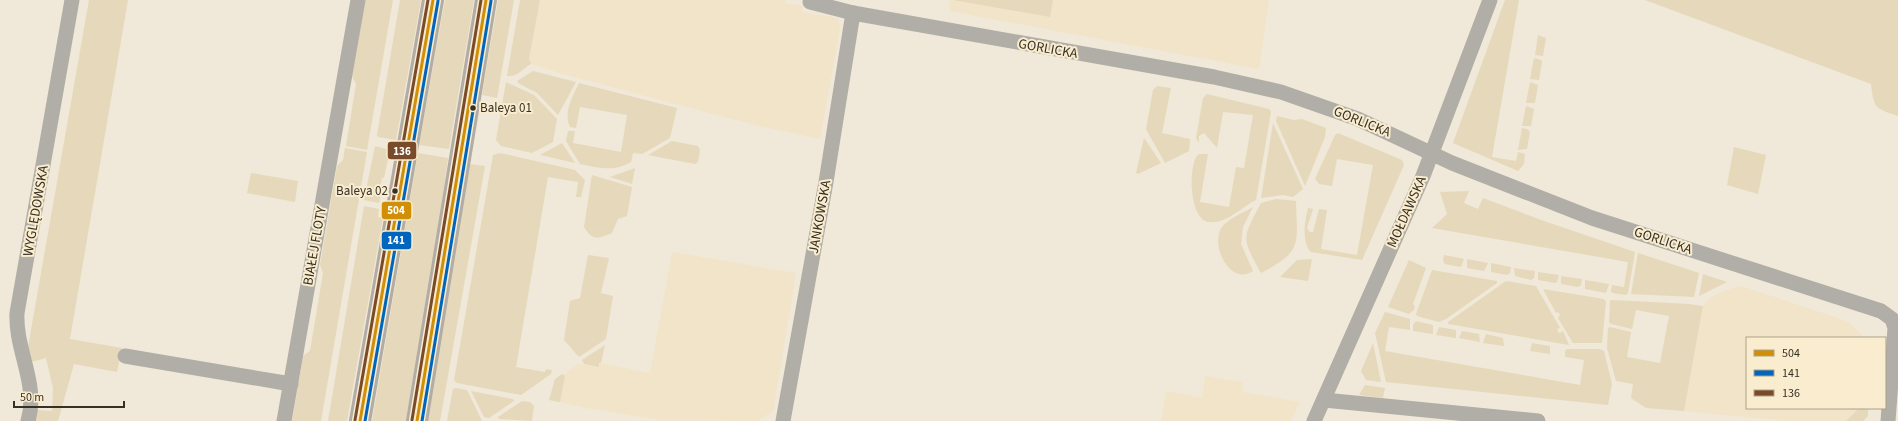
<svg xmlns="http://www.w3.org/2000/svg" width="1898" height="421" font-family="'Source Sans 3',sans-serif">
<rect width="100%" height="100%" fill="#f0e8d8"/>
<g fill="#f2e4c9">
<path d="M540,0H786V3L803,6L802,12L838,18L840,29L820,139L755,125L555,72V71L531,64L529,59Z"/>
<path d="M950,0H1269L1259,69L949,11Z"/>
<path d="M672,252L796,273L773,411L758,421L660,420L585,408L556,401L562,376L578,364L599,367L600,363L650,373Z"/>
<path d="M1741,286L1841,319L1851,324L1864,338H1747V408H1859L1846,421H1787L1684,411L1703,306L1709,299L1720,292Z"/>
<path d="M1205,376L1243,382L1242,392L1300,402L1291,421H1161L1166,391L1202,398Z"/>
</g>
<g fill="#e6d8ba">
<path d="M89,0H128L70,339L122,348L117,372L74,364L58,421H35L37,410L52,411L53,388L46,358L31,362L28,347Z"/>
<path d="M365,0H393L367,150L346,146L356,84L352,76Z"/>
<path d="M400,0H421L396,140L378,137L377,135Z"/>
<path d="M445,0H474L449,149L419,145Z"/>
<path d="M498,0H514L497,98L482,95Z"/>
<path d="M520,0H540L529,59L531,64C521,69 519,77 507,76Z"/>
<path d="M953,0H1053L1050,17Z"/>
<path d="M1505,0H1519L1492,157L1516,161L1518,152L1525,154L1524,164L1518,171L1453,143Z"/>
<path d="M1645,0H1898V116C1874,108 1874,108 1871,84Z"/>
<path d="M1538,35L1546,38L1543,56L1535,55Z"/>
<path d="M1534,58L1541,60L1542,62L1539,80L1530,79Z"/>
<path d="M533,71L576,82L558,115L537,93L518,83L517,81Z"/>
<path d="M506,82L534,95L557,119L553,142L532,153L501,146L496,140Z"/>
<path d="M1530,82L1538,85L1535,103H1526Z"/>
<path d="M579,83L677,108L670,138L642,154L633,153L631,162C614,172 599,168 580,164L566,141L568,131H575L573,143L621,152L627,115L580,107L576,128L570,127C563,112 573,96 579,83Z"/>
<path d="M1157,86L1171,88L1162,133L1190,139L1189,151L1165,163L1146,129L1153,90Z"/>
<path d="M1207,94L1269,109L1271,112L1256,200C1242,207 1226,224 1209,222C1188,220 1188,161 1199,154H1208L1200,202L1229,207L1236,167L1244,168L1253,115L1223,112L1217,148L1204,133L1199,136V143L1196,138L1203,98Z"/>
<path d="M1526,106L1534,109L1531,126H1522Z"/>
<path d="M1277,116L1294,120L1302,119L1326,128L1325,137L1305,186L1276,121Z"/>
<path d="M1273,123L1303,189L1293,197L1283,195L1261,198Z"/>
<path d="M1522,128L1527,129L1530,132L1527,149L1518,150Z"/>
<path d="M1338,133L1402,160L1404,165L1362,260L1311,252C1301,242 1305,220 1308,208L1313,209L1307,228L1310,232H1313L1319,209L1327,210L1321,249L1357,255L1373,165L1337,159L1332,186L1319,184L1315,179L1335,135Z"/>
<path d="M1144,138L1161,163L1138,174L1136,173Z"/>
<path d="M672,141L698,146L700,150L698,162L695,164L648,155Z"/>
<path d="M562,143L575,163L540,155Z"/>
<path d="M375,146L390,150L384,178H382L379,195H381L379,203L364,200Z"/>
<path d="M1734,147L1766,155L1758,194L1727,185Z"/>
<path d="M345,148L367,152L321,421H292L303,356L310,351L323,273L320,265L337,166L343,160Z"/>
<path d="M418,153L448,158L435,255L408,421H372Z"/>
<path d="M500,153L575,170L585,180L581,197H576L578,182L548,177L516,367L545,372L546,369L552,370L551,374L521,395L457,383L454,380L493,155Z"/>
<path d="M469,164L485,166L440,421H425Z"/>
<path d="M635,168L632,184L610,177Z"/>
<path d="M251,173L298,181L295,202L247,193Z"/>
<path d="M592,175L632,187L627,216L618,219L612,233C597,239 593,241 584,227Z"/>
<path d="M1469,191L1464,203L1478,209L1483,198L1544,221L1635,252L1628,293L1626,295L1612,293L1611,291L1612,285L1624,287L1628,262L1432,228L1447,214L1440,192Z"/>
<path d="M1276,199L1296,201C1297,245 1303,251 1261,273C1241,237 1242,239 1261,203Z"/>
<path d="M364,206L379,209L378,217L383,218L347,421H328Z"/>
<path d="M1253,207L1243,227L1241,244L1253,271C1231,287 1209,245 1222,227C1229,218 1243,213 1253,207Z"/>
<path d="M1638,253L1699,273L1694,297L1631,294Z"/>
<path d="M588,255L609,258L601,293L613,296L606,339L579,357L564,340L570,301L580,298Z"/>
<path d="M1444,255L1464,259L1461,267L1445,264L1443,261Z"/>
<path d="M1312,259L1308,281L1280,277L1297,260Z"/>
<path d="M1467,259L1488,263L1484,271L1467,268Z"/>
<path d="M1409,260L1426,268L1413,304L1415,306L1414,310L1409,314L1388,307Z"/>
<path d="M1491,263L1511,267L1510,273L1507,275L1491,272Z"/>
<path d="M1514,268L1535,271L1534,278L1531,280L1515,276Z"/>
<path d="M1432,270L1497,281V283L1446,319L1439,322L1417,316L1416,314Z"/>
<path d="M1538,272L1559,275L1557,282L1555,283L1538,280Z"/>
<path d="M1703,274L1727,282L1699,296Z"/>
<path d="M1561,276L1582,279L1581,285L1578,287L1561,284Z"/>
<path d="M1585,280L1609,284L1606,293L1585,289Z"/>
<path d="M1506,281L1536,286L1560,328L1557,329L1559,333L1563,331L1569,345L1448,324V322Z"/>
<path d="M1543,289L1604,299L1606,302L1602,343H1573L1558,318L1560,315L1558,312L1556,313Z"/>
<path d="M1612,300L1689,304L1703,306L1684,411L1646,408L1631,398L1633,384L1616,381L1607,348L1608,328L1610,327L1631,332L1627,357L1660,363L1669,316L1636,310L1632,329L1611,324L1609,322L1610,301Z"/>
<path d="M1385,312L1410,319V330L1389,327L1385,351L1580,385L1584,360L1565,357V351L1567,349H1600L1604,351L1612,384L1608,405L1386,382L1375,333Z"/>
<path d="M1416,321L1433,325V334L1413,331V325Z"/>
<path d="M1439,327L1456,330V338L1436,335Z"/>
<path d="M1462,331L1479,334L1480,342L1459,338Z"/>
<path d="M1486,334L1503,338L1504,346L1483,343Z"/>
<path d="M1373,343L1381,382L1366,380L1361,371Z"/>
<path d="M1532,343L1550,346V354L1530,351Z"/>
<path d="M605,345L601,363H599V367L584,364L582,360Z"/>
<path d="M562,374L565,376L560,402L549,400L555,379Z"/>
<path d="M1365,385L1385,388L1383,398L1359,395Z"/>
<path d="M456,388L467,390L482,421H447L453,389Z"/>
<path d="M471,391L513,399L514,401L489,418L484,417Z"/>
<path d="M522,401L530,402L534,406L532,421L499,419L498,417Z"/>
<path d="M1859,408H1868V416L1863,421H1846Z"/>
</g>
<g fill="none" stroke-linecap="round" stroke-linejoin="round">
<g stroke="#b1aea8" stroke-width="15">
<path d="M810,2L853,13L1214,77L1281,92L1358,119L1452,163L1592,218L1881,311L1892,319L1895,328L1888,421"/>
<path d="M125,356L291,384"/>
<path d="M1324,400L1538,421"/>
<path d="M28,421C39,384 15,350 17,313L72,0"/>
<path d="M284,421L358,0"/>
<path d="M783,421L826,182L853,13"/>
<path d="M1314,421L1423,176L1490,0"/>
</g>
<g stroke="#b1aca5" stroke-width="22">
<path d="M360,421L433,0"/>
<path d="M417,421L486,0"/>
</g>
<g stroke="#faecce" stroke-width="6">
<g id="bus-1">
<path d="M360,421L433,0"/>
<path d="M417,421L486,0"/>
</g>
</g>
<g stroke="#faecce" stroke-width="6">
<g id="bus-2">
<path d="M365,421L438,1"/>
<path d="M422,421L491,1"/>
</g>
</g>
<g stroke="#faecce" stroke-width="6">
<g id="bus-3">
<path d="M355,420L428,0"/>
<path d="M412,420L481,0"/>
</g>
</g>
<use href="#bus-1" stroke="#d08f07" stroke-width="3"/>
<use href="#bus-2" stroke="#0065bd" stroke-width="3"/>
<use href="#bus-3" stroke="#7a4b2a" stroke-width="3"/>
</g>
<g fill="#363125" stroke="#faecce" stroke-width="1.5">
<circle cx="473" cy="108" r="3.5"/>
<circle cx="395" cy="191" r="3.5"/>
</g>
<g text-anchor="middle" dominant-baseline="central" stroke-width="4" stroke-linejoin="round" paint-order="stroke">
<g font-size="13" fill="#363125" stroke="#faecce" text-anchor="start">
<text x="480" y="108">Baleya 01</text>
<text x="388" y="191" text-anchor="end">Baleya 02</text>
</g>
<g font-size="14" fill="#363125" stroke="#faecce">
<text transform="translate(1048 49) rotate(10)">GORLICKA</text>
<text transform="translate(1362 122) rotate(22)">GORLICKA</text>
<text transform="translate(36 211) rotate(-80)">WYGLĘDOWSKA</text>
<text transform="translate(1407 212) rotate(-66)">MOŁDAWSKA</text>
<text transform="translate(820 217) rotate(-80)">JANKOWSKA</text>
<text transform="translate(1663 241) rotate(18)">GORLICKA</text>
<text transform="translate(315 246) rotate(-80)">BIAŁEJ FLOTY</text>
</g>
</g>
<g stroke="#faecce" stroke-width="1.5">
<rect x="387" y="141" width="30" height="19" rx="4" fill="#7a4b2a"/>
<rect x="381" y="201" width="31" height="19" rx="4" fill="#d08f07"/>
<rect x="381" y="231" width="31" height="19" rx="4" fill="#0065bd"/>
</g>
<g font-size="11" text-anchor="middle" font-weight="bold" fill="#fff">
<text x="402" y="155">136</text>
<text x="396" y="214">504</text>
<text x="396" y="244">141</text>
</g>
<rect x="1746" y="337" width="140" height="72" fill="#faecce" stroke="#aca18a"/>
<rect x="1754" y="350" width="20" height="6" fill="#d08f07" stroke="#aca18a"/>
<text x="1782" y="357" font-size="12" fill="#363125">504</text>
<rect x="1754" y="370" width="20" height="6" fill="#0065bd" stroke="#aca18a"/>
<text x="1782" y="377" font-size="12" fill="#363125">141</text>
<rect x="1754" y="390" width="20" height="6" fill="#7a4b2a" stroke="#aca18a"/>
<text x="1782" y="397" font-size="12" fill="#363125">136</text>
<path d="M14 401v6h110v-6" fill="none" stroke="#363125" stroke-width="2"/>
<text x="20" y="401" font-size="12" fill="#363125" stroke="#faecce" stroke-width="3" paint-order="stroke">50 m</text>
</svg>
